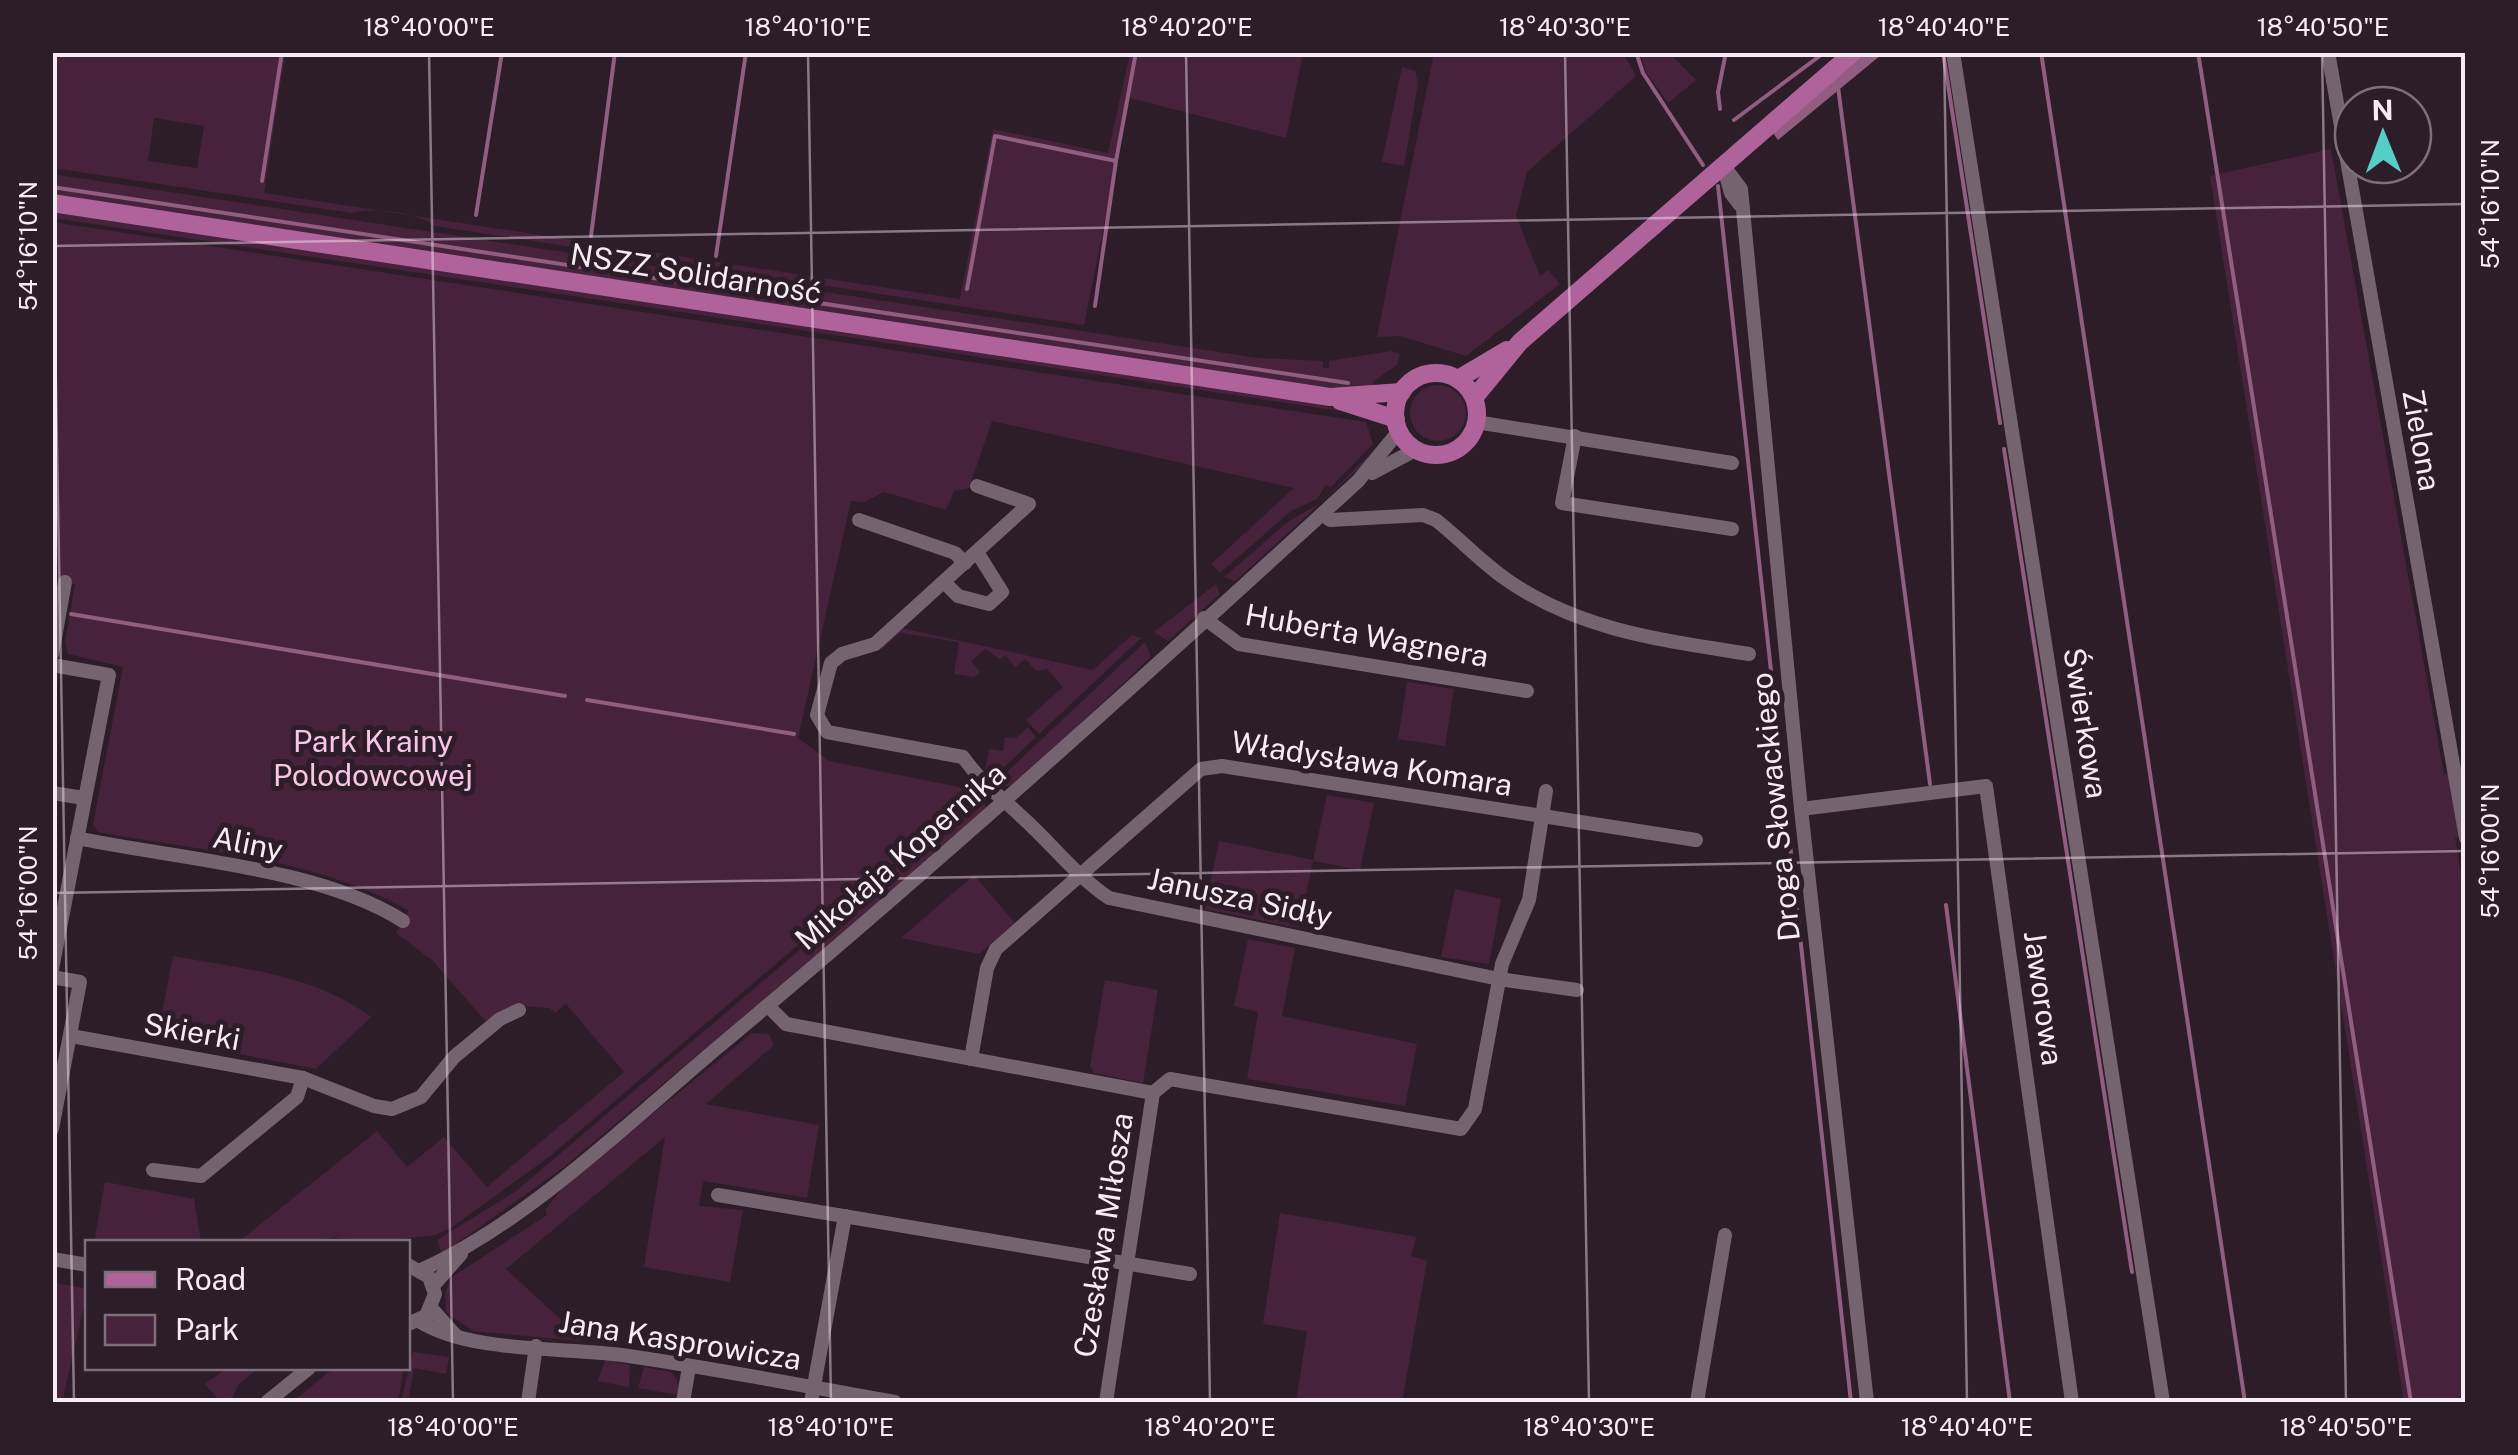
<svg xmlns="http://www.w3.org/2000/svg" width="2518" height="1455" font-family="'Public Sans',sans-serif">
<rect width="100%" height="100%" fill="#2d1d28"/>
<g fill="#47223d" fill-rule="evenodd">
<path d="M52,53H285L264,193L960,299L993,129L1108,153L1130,53H1303L1286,138L1130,98L1084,325L435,226C416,212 375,207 352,213L53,168ZM154,118L204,126L197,168L148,161Z"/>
<path d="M1434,53H1623L1636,76L1527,172L1516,216L1540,276L1548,270L1560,284L1466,356L1400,336L1377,337Z"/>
<path d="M1640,53H1669L1696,80L1668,103L1646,72Z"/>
<path d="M1402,67L1415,71L1418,83L1404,166L1382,162Z"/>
<path d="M2331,149L2444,774L2465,771V835L2455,838L2466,908L2465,1402H2404L2210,176Z"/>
<path d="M52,174L1258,358L1323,361V368H1329V361L1391,351L1400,354L1397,365L1374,381L1371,390L1296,384L53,195Z"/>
<path d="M52,212L1306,402L1367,415L53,218Z"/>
<path d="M52,222L1359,421L1366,422L1373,444L1330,488L1326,485L1317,499L1291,511L1220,573L1211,564L1294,488L992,421L969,488L954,491L946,510L884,492L864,502L851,501L798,738L829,761L979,791L549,1157L452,1227L436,1235L372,1242L334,1237L306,1242H238L377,1131L407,1167L444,1137L487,1187L624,1072L566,1004L555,1013L550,1008L519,1006L488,1024L432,960L396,933L409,911C317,858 201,851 98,832L93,824L123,667L68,654L65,643L75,584L53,580Z"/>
<circle cx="1438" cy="413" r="28"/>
<path d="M1376,448L1379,450L1235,581L1224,577L1289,521L1321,503Z"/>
<path d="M1216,584L1220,594L1168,641L1154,632Z"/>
<path d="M901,628L1093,670L1132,635L1141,638L1039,734L1026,720L1063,687L1047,669L1037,671L1025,659L1015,667L1005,655L1000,659L985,649L971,661L980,672L974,677L954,674L959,642L900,633L882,649L878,645Z"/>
<path d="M1145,642L1151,657L1013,786H992Z"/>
<path d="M1407,682L1454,689L1445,746L1398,739Z"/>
<path d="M1028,727L1036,737L988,782L984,777L989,749L1003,751L1005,737L1016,738Z"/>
<path d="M983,794L986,808L937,854L564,1167L442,1254L437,1240L515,1192Z"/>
<path d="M1327,795L1374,803L1360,870L1313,861L1299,928L1205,909L1219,841L1313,860Z"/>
<path d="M974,875L1015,923L979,954L901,938Z"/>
<path d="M1455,889L1501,899L1489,964L1441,957Z"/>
<path d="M1248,939L1295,948L1282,1016L1417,1044L1405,1106L1247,1079L1258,1012L1234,1006Z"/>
<path d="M173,956C242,969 313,974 371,1017L316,1069L157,1038Z"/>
<path d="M1105,980L1158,990L1143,1083L1094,1073L1090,1066Z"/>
<path d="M752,1033L769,1034L774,1045L706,1104L819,1125L807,1198L703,1181L699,1206L743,1210L730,1282L644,1267L665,1137L506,1269L571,1329L583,1331L580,1341L473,1331L446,1312L445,1293L452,1277L547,1215L545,1210L564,1186Z"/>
<path d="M105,1182L194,1199L201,1242H94Z"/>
<path d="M1280,1213L1416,1237L1411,1256L1427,1261L1402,1402H1296L1307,1331L1263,1324Z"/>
<path d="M56,1283L88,1289L62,1402H52Z"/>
<path d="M413,1352L449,1357L446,1374L414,1368L408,1402H401Z"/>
<path d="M605,1360L630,1365L629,1387L598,1381Z"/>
<path d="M644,1367L671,1372L679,1384L678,1395L638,1388Z"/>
<path d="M227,1368H258L238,1385L231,1402H220L205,1384Z"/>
<path d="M334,1368H404L398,1402H292Z"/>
</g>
<path fill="#915d81" d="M1878,52L1881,55L1778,140L1773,133L1864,55Z"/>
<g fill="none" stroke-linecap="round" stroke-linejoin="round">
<g stroke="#915d81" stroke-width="4">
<path d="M1636,52L1643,73L1703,165"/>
<path d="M1943,52L2000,423"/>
<path d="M2041,52L2245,1402"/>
<path d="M2198,52L2411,1402"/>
<path d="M1838,87L1930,784"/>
<path d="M1720,109L1718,92L1726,52"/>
<path d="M1734,120L1825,52"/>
<path d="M262,181L282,52"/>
<path d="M1718,186L1851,1402"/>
<path d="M52,187L1348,383"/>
<path d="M476,215L502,52"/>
<path d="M591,236L615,52"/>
<path d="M716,256L746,52"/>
<path d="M967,289L995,136L1116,161L1136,52"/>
<path d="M1095,306L1116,161"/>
<path d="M2004,449L2132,1272"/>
<path d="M71,614L565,696"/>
<path d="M587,700L794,734"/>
<path d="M1946,905L2010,1402"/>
</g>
<g stroke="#766370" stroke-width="14">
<path d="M1953,52L2163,1402"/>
<path d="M2328,52L2466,838"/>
<path d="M1723,165L1741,189L1801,809L1867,1402"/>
<path d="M1723,165L1731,193L1740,205"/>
<path d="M1476,422L1732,463"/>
<path d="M1575,436L1562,503L1732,529"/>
<path d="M1372,473L1417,449"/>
<path d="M977,486L1029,504L875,644L842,654L831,663L817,715L827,732L963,757C984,786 998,794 1023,818C1053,845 1075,875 1109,898L1499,979L1577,990"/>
<path d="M1322,514L1330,520L1423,515L1436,520C1460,539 1481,562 1507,580C1581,631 1663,640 1749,654"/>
<path d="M859,520L955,553L965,563"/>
<path d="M944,582L958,596L989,604L1002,592L977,552"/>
<path d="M1204,618L1239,644L1527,691"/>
<path d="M52,654L65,582"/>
<path d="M52,665L109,675L52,969"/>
<path d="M52,793L84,798"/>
<path d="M1801,809L1986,786L2072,1402"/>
<path d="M77,838C176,859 318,867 403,921"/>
<path d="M52,977L80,982L52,1129"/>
<path d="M768,1006L786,1024L1153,1093"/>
<path d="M71,1036L303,1078L374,1106L392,1109L421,1097L454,1057L500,1019L519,1010"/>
<path d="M971,1059L987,968L996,949L1201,769L1222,766L1696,840"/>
<path d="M153,1170L201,1176L297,1097L303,1078"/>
<path d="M718,1195L1190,1274"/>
<path d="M52,1259L88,1265"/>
<path d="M408,1265L429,1277L435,1294L426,1316L408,1324"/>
<path d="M421,1270C525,1224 629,1122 717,1048C936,865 1148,674 1358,481L1399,431"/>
<path d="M433,1286L461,1254"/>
<path d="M431,1308L456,1336"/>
<path d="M419,1321C470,1353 561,1347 622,1355C713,1368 804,1386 895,1402"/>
<path d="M267,1402L309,1368"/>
<path d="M528,1402L536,1346"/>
<path d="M683,1402L689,1367"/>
<path d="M811,1402L845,1216"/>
<path d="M1106,1402L1153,1093L1170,1079L1461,1129L1475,1109L1502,964L1529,900L1546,791"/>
<path d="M1697,1402L1725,1235"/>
</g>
<g stroke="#b0639b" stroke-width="18">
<path d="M52,203L1330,397L1402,392"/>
<circle cx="1436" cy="414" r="41"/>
<path d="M1458,379L1507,350"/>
<path d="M1474,398L1520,342L1854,52"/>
<path d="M1340,401L1396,419"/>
</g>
</g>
<path fill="none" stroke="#f8ecf4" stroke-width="2.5" stroke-opacity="0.45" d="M429,52L453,1402M808,52L831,1402M1186,52L1210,1402M1565,52L1589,1402M1944,52L1967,1402M2322,52L2346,1402M52,165L74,1402M52,246L2466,204M52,893L2466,851"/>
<g text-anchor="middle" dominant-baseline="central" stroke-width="10" stroke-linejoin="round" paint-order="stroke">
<g font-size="30" fill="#f8ecf4" stroke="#2d1d28">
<text transform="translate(696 273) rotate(9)">NSZZ Solidarność</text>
<text transform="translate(2422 440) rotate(80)">Zielona</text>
<text transform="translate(1367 635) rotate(10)">Huberta Wagnera</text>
<text transform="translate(2086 723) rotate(81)">Świerkowa</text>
<text transform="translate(1372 763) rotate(9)">Władysława Komara</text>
<text transform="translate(1775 807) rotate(-96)">Droga Słowackiego</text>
<text transform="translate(248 843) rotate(11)">Aliny</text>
<text transform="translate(900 856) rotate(-41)">Mikołaja Kopernika</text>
<text transform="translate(1240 897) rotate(12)">Janusza Sidły</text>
<text transform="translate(2044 998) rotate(82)">Jaworowa</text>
<text transform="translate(192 1031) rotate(10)">Skierki</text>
<text transform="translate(1103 1235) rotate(-81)">Czesława Miłosza</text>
<text transform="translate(680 1340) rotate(9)">Jana Kasprowicza</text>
</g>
<g font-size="30" fill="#f7c6e6" stroke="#2d1d28">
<text x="373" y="741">Park Krainy<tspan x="373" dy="34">Polodowcowej</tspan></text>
</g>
</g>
<rect width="2518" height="1455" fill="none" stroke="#2d1d28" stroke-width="110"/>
<rect x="85" y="1240" width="325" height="130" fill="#2d1d28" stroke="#7e707a" stroke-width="2.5"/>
<rect x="105" y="1272" width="50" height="15" fill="#b0639b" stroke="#7e707a" stroke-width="2.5"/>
<text x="175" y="1290" font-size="30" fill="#f8ecf4">Road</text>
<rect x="105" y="1315" width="50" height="30" fill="#47223d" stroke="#7e707a" stroke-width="2.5"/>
<text x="175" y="1340" font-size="30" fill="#f8ecf4">Park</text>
<g transform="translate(2383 135) rotate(359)"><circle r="48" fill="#2d1d28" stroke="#7e707a" stroke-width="2.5"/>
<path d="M0-8L18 38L0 25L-18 38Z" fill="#55cec5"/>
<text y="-15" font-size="28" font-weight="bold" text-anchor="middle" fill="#f8ecf4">N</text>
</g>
<rect x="55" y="55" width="2408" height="1345" fill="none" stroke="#f8ecf4" stroke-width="4"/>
<g font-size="25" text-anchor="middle" fill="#f8ecf4">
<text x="429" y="36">18°40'00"E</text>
<text x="808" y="36">18°40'10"E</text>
<text x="1187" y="36">18°40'20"E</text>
<text x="1565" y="36">18°40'30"E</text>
<text x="1944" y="36">18°40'40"E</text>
<text x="2323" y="36">18°40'50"E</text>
<text transform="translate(2490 204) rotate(-90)" y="9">54°16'10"N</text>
<text transform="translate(28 246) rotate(-90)" y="9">54°16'10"N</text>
<text transform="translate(2490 851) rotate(-90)" y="9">54°16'00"N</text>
<text transform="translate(28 893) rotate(-90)" y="9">54°16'00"N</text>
<text x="453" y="1436">18°40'00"E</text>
<text x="831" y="1436">18°40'10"E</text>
<text x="1210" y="1436">18°40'20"E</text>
<text x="1589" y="1436">18°40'30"E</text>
<text x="1967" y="1436">18°40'40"E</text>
<text x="2346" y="1436">18°40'50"E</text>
</g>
</svg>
